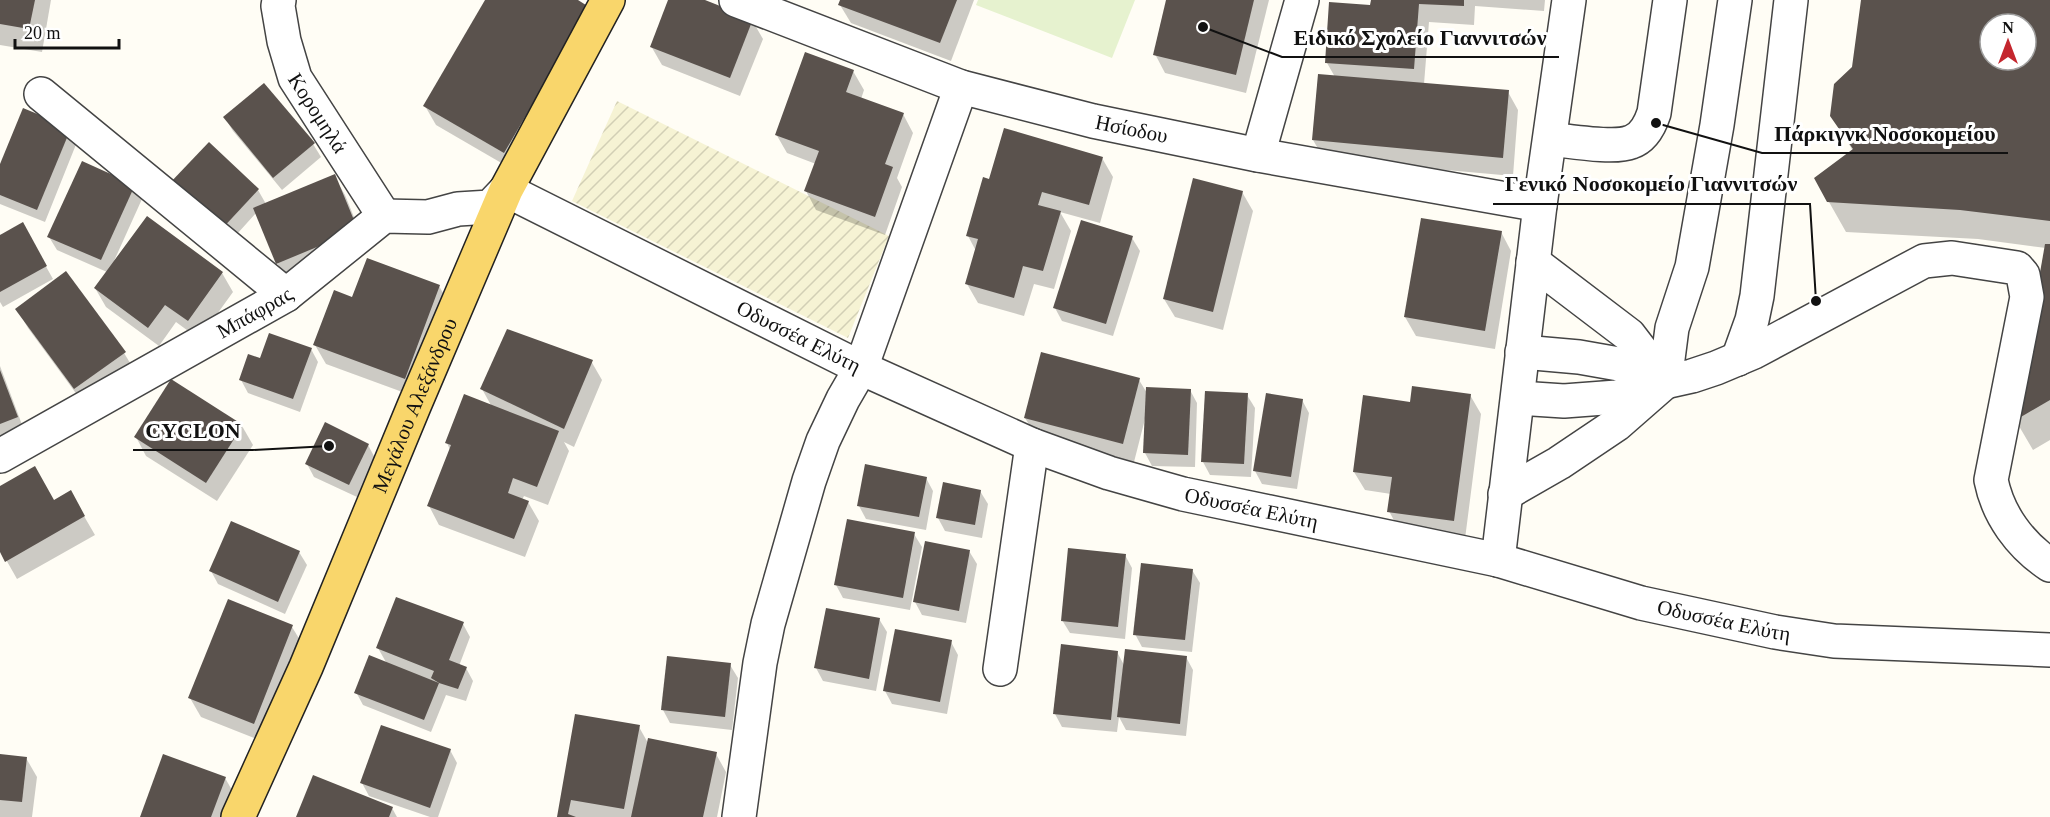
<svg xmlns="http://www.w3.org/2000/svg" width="2050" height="817" font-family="Georgia,serif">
<defs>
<pattern id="farmland-furrows" width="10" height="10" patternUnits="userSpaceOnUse" patternTransform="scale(1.5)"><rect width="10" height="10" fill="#f6f3d4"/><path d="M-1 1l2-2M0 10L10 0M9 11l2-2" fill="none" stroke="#d2cfb5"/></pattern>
</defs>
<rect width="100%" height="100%" fill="#fffdf5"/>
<path fill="url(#farmland-furrows)" d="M617,101L889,236L848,338L572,201Z"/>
<path fill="#e6f2cf" d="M978,0H1135L1112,58L976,5Z"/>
<g fill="#0003" fill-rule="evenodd">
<path d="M0,0H51L42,52L0,45Z"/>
<path d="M487,0H575L515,171L436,125L425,106Z"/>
<path d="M670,0H701L752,20L763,39L740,96L662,65L651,46Z"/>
<path d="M842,0H974L951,61L851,23L840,5Z"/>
<path d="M1168,0H1269L1246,93L1165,73L1155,54Z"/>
<path d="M1372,0H1545L1544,11L1475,6L1474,25L1429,22L1424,84L1508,92L1518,110L1513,176L1324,159L1313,140L1335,77L1327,63L1372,6Z"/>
<path d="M1862,0H2050V440L2033,450L2016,421L2046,248L1978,239L1846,232L1816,179L1853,151L1832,115L1853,67ZM1990,24H2026V60H1990Z"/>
<path d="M853,71L864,90L861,99L903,114L913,133L897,178L902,187L885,235L816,210L806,191L816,164L787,153L776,134Z"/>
<path d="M24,110L77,142L45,222L0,204V168Z"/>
<path d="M225,118L313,144L321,157L282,190L233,131Z"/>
<path d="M209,144L258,190L266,204L334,176L345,195L367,249L288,282L277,263L256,213L228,244Z"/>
<path d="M1102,158L1113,177L1100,223L1060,212L1071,231L1054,289L1034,284L1024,316L978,303L967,284L976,251L968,236L990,181Z"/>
<path d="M134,186L142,199L114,261L147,218L222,273L233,292L199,339L176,322L159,346L106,307L95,288L107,272L57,250L49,237Z"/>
<path d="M1242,192L1253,211L1223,330L1175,317L1164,299Z"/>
<path d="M22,224L53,279L3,307L0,302V234L1,236Z"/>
<path d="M1501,232L1511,251L1495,349L1416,336L1405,317Z"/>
<path d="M1132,238L1140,251L1113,336L1062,321L1055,308Z"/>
<path d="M439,286L450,305L416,397L326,364L315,345L353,299Z"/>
<path d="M17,309L124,353L135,371L86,407L28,328Z"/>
<path d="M311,349L318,362L300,412L248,393L241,380Z"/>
<path d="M591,361L602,380L574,447L564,442L569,451L548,505L524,496L522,500L528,502L539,521L525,557L439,525L429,506L450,450L447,443L492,407L482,389Z"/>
<path d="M0,366L24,430L0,440Z"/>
<path d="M1139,380L1147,393L1190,390L1197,403L1195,467L1152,466L1145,453V419L1134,462L1036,436L1025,418Z"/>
<path d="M1247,395L1255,408L1251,477L1210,475L1203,462Z"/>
<path d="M1470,395L1481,414L1465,539L1399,530L1389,511L1391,494L1365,490L1354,472L1411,403Z"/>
<path d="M1302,400L1309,413L1297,489L1262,484L1255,471Z"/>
<path d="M242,426L253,445L217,501L146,456L136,437Z"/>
<path d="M368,445L375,458L357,497L314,477L307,464Z"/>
<path d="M926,478L933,491L926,530L866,519L859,506Z"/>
<path d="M0,488L54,502L70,492L95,535L17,579L0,549Z"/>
<path d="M980,491L988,504L982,538L945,531L938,518Z"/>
<path d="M914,534L922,547L910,610L843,598L836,585Z"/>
<path d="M969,551L977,564L966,623L922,615L915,602Z"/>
<path d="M299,552L307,565L285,614L218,584L211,571Z"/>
<path d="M1125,555L1132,568L1125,639L1070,633L1062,620Z"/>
<path d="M1192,570L1200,583L1192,652L1142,647L1135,634Z"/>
<path d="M879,619L887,632L876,691L823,681L816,668Z"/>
<path d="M463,624L470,637L459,666L466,668L473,681L466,701L446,695L431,732L363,705L356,692L387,664L378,648Z"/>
<path d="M292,627L303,645L264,742L201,717L190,698Z"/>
<path d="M951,642L958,655L947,714L892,704L885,691Z"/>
<path d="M1117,652L1124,665L1186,657L1193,670L1186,736L1126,730L1119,717L1117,732L1062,727L1055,714Z"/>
<path d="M730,665L738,678L732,730L670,723L663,710Z"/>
<path d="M576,716L639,727L648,743L716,754L726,772L717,817H558Z"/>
<path d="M450,750L457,763L438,817H430L369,796L362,783Z"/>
<path d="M0,755L26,758L37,777L32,817H0Z"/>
<path d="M225,778L236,797L228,817H141Z"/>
<path d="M392,808L397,817H298Z"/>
</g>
<g fill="#5a524d" fill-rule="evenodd">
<path d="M0,0H35L29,29L0,24Z"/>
<path d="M485,0H578L589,7L504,153L423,106Z"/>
<path d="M668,0H705L753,19L730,78L650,47Z"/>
<path d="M840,0H957L940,43L838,5Z"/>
<path d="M1166,0H1254L1236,75L1153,55Z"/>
<path d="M1371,0H1464V6L1419,4L1414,69L1325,63L1329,2L1370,5Z"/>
<path d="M1861,0H2050V221L1960,210L1827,202L1814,178L1853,149L1830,116L1834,84L1852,67ZM1990,24H2026V60H1990Z"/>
<path d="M805,52L854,70L846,92L904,113L885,164L893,167L875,217L804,191L819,151L775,135Z"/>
<path d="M1318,74L1509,90L1503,158L1312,140Z"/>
<path d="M264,83L315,143L273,178L223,117Z"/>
<path d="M23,108L71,128L37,210L0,195V164Z"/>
<path d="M1004,128L1103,157L1089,205L1042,192L1038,205L1061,211L1043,271L1023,266L1014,298L965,284L978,239L966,236L983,177L989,179Z"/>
<path d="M209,142L259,189L219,232L168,185Z"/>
<path d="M82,161L135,185L101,260L47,237Z"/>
<path d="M335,174L358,230L276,264L253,208Z"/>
<path d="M1193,178L1243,191L1213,312L1163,299Z"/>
<path d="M147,216L223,272L188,321L165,305L148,328L94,288Z"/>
<path d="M1421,218L1502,231L1485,331L1404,317Z"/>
<path d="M1081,220L1133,236L1106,324L1053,308Z"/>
<path d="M23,222L47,266L0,292V235Z"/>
<path d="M2045,244H2050V400L2014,421Z"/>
<path d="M367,258L440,285L405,379L313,345L334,290L352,297Z"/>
<path d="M66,271L126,352L74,389L15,309Z"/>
<path d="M507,329L593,360L564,429L480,389Z"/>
<path d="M269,333L312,348L293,399L239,380L248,354L260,358Z"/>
<path d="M1041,352L1140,378L1123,444L1024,418Z"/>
<path d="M0,370L18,417L0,424Z"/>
<path d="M171,379L243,425L206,483L134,437Z"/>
<path d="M1412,386L1471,394L1454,521L1387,512L1392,477L1353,472L1363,395L1410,402Z"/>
<path d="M1146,387L1191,389L1188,455L1143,453Z"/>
<path d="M1205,391L1248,393L1244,464L1201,462Z"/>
<path d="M1266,393L1303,399L1291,477L1253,471Z"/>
<path d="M464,394L559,431L537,487L513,478L508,493L529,501L514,539L427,506L451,445L445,443Z"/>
<path d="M325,422L369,444L349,485L305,464Z"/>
<path d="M865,464L927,477L919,517L857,506Z"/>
<path d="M35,466L54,500L71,490L85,516L5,562L0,552V486Z"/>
<path d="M943,482L981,490L975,525L936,518Z"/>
<path d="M847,519L915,532L903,598L834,585Z"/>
<path d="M231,521L300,551L278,602L209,571Z"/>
<path d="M925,541L970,550L959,611L913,602Z"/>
<path d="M1068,548L1126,554L1118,627L1061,621Z"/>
<path d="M1141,563L1193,569L1185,640L1133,635Z"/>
<path d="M396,597L464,622L449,660L467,667L458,689L439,683L431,678L434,671L376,648Z"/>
<path d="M228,599L293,625L254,724L188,698Z"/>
<path d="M826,608L880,618L869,679L814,668Z"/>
<path d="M895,629L952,640L940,702L883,691Z"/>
<path d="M1061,644L1118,651L1111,720L1053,714Z"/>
<path d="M1125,649L1187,656L1180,724L1117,717Z"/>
<path d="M369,655L439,683L424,720L354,693Z"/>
<path d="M667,656L731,663L725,717L661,710Z"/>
<path d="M575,714L640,725L624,809L571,800L568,814L576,817H557Z"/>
<path d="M381,725L451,749L430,808L360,783Z"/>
<path d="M648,738L717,752L703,817H631Z"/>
<path d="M0,754L27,757L22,802L0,800Z"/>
<path d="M163,754L226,777L211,817H140Z"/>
<path d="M313,775L393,807L389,817H296Z"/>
</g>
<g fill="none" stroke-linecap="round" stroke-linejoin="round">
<g stroke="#444" stroke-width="36">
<g id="minor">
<path id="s1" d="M279,0L278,6L284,41L295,78L384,216"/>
<path id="s2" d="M736,0L961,87L1093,121L1258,155L1540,205"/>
<path d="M41,94L286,295"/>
<path d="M1550,139C1570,141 1614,149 1631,142C1643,138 1650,125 1654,113L1670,0"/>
<path d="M1258,155L1302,0"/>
<path d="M1533,262L1629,335L1665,382"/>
<path d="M1522,352L1579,357L1630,366L1663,381"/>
<path d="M1738,359L1752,320L1757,296L1791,0"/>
<path d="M1518,398L1564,401L1617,397L1665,382L1692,376L1716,368L1754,352L1924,261L1952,258L2017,268L2023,275L2027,297L1991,480C1998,515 2020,545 2050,565"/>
<path id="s3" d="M0,456L286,295L384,216L428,217L458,209L490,207L506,190L861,368L1032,445L1109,473L1183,494L1498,560L1641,603L1775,632L1834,641L2050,650"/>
<path d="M1505,494L1559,463L1617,424L1665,382L1672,328L1692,267L1717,125L1735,0"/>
<path d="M1498,560L1540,205L1569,0"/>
<path d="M1000,669L1032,445"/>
<path d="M739,817L760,663L768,624L809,481L823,441L843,399L861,368L961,87"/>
</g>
</g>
<g stroke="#222" stroke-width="36">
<g id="major">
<path id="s4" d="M238,817L306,667L414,406L506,190L608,0"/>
</g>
</g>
<use href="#minor" stroke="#fff" stroke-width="33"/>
<use href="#major" stroke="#f9d66b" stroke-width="33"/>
</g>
<g text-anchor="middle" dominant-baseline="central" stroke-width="6" stroke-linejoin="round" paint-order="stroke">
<g font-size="21" fill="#111" stroke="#fff">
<text stroke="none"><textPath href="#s1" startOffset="122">Κορομηλά</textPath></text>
<text stroke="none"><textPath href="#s2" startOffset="417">Ησίοδου</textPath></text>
<text stroke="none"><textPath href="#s3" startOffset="292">Μπάφρας</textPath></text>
<text stroke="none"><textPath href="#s3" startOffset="912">Οδυσσέα Ελύτη</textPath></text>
<text stroke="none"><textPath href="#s4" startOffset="448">Μεγάλου Αλεξάνδρου</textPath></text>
<text stroke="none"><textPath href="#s3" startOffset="1398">Οδυσσέα Ελύτη</textPath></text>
<text stroke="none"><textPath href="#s3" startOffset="1884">Οδυσσέα Ελύτη</textPath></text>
</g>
</g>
<path fill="none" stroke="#111" stroke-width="2" d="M1203 27L1282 57H1559M1656 123L1762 153H2008M1816 301L1810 204H1493M329 446L252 450H133"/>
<g fill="#111" stroke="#fff" stroke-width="2">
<circle cx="1203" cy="27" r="6"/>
<circle cx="1656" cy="123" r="6"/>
<circle cx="1816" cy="301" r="6"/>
<circle cx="329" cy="446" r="6"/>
</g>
<g font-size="22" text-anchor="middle" font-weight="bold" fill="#111" stroke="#fff" stroke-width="6" stroke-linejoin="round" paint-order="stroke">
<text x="1420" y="45">Ειδικό Σχολείο Γιαννιτσών</text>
<text x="1885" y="141">Πάρκιγνκ Νοσοκομείου</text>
<text x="1651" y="191">Γενικό Νοσοκομείο Γιαννιτσών</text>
<text x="193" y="438">CYCLON</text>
</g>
<g transform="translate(2008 42)"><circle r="28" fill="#ffffff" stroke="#a0a0a0" stroke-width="1.5"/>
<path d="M0-4.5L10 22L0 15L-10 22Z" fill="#c4262e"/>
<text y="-9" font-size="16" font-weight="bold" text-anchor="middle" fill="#111111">N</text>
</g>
<path d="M15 39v9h104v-9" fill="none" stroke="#111111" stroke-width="3"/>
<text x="24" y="39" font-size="18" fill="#111111" stroke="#ffffff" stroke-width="4.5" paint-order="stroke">20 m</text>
</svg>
